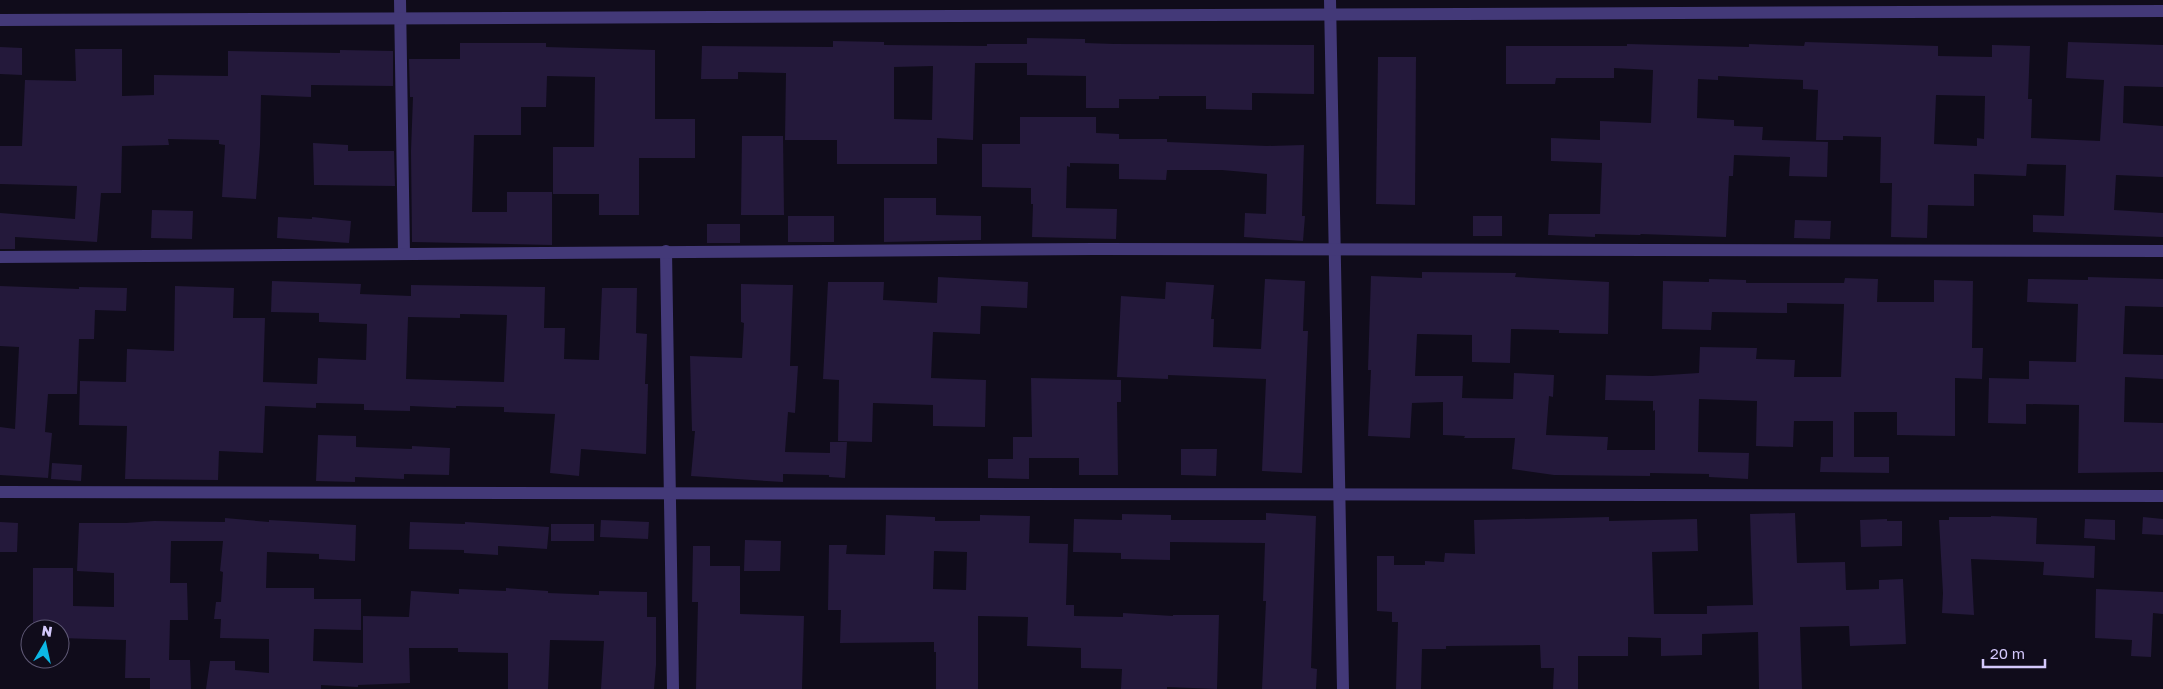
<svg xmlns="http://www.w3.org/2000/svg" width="2163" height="689" font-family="'Golos Text',sans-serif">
<rect width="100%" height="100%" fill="#100c1b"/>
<g fill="#24193b" fill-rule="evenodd">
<path d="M1027,38L1085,39V43L1114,44L1314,45V94L1252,93V110L1206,109V96H1159V99H1119V108H1086V76L1027,75V63H975L973,140L937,138V164H837V140H785L786,73L738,72V79H701L702,46L833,47V41L884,42V45L987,46V44H1027ZM933,66L932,120L894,119V67Z"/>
<path d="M1805,42L1938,46V56L1992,57V45L2030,46L2028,99H2032L2031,138L2100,141L2104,80L2066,78L2068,42L2163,45V87L2124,86L2123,123L2163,126V177L2116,175L2114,210L2163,213V237L2033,232V215L2064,216L2066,165L2027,164L2026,176L1974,174V206L1928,205L1927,238L1891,237L1892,183H1880L1881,137L1843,136V140H1816L1818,90L1803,89V80L1718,76V80L1698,79L1697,118L1734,120V126L1763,127L1762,140L1828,142L1827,177L1789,176L1790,157L1734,155L1733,176H1729L1726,237L1641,234L1640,235L1595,234V237L1548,235L1549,214H1600L1602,163L1551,161V138L1600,140V121L1651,123L1653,70L1614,68V78H1556L1555,84H1506V46H1627V44L1749,47V44L1804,46ZM1936,95L1985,96L1984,139L1977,138V146L1934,144Z"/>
<path d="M460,43H546V47L655,50V119H695V158H639V215H599V194H553V147H594L595,77L547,76L546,107H521V135H474L472,212H507V192H552V245L412,242L411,151L413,97H410L409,59H460Z"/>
<path d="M0,47L22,48V75L0,74Z"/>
<path d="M75,49H122V96L154,95V75L228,76V51L340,53V50L393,51V86L311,85V97L261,95L260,145L256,199L222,197L225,145L219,144V140L168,139L169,145L122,146L121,193H101L97,242L15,237V249H0V213L75,219L77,186L0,184V146H22L25,80L76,81Z"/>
<path d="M1378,57H1416L1415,205L1376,204Z"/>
<path d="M1020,117H1096V133L1119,134V139H1167V142L1267,146L1304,145L1302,216H1305L1303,241L1244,237L1245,213L1266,214L1267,174L1222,170H1167L1166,180L1119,179V164L1070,163V167L1067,166L1066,208L1117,209L1116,239L1032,237L1033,204H1031V188L982,187V144H1020Z"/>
<path d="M742,136H783L784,215H741Z"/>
<path d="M313,143L348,145V151H394L395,186L314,185Z"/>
<path d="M884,198H936V215L981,216V240L884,242Z"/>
<path d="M152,210L193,211L192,239L151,238Z"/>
<rect x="788" y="216" width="46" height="26"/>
<rect x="1473" y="216" width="29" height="20"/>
<path d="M278,217L312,219V217L351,221L349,243L277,238Z"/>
<path d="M1795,220L1831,221L1830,239L1794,238Z"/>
<rect x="707" y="224" width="33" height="19"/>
<path d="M1422,272L1516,273L1515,277L1609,282L1608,334L1559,333V330L1511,329L1510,363L1472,362V335L1417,334L1415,376H1463L1462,398L1513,399L1514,373L1554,375L1553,397L1549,396L1546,435L1608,437L1607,450H1655V410L1653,411V401L1605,400L1606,375L1652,376L1699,373L1700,347L1757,348L1756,359L1795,360L1794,377H1841L1844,304L1787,303V313L1712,312L1711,330L1662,329L1663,281L1709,282V279L1746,280V283H1844L1845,278L1878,279L1877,302H1934V280L1973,281L1972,348H1983L1982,379L1955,378V436L1897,435V412H1854V457H1889V473L1820,472L1821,457H1833V421H1794L1793,447L1756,446L1757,401L1699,399L1698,452L1749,453L1748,479L1709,477V474L1650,473V476L1554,475L1512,469L1515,438H1464L1465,436L1443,435V402L1412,403L1410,438L1368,436L1371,370H1368L1371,276L1422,278Z"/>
<path d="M938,277L1028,282L1027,308L981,306L980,334L933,332L931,378L986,380L985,427L933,426V405L873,403L872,442L838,441L839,380L823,379L828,282H884L883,300L937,303Z"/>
<path d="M2088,277L2163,279V307L2125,306L2123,354L2163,355V379L2125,377L2124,422L2163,423V472L2078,473L2079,405L2026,404V424L1988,423L1989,378L2029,379V361L2076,362L2078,304L2027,302L2028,279L2088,280Z"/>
<path d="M1265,279L1305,281L1303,331H1308L1302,473L1262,471L1266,379L1168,375V379L1117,377L1121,296L1165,299L1166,282L1214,285L1211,319H1214L1213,347L1261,349Z"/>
<path d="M272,281L361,284L360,294L411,296V285L545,287L544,328H565L564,359L599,360L602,288H637L636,333L647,334L645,384H648L646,454L581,449L579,476L550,473L555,414L504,412V407L456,406V408L410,406V411L364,410V404L316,403V408L265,406L263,453L219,451L218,480L125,479L127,426L79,425L80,381L126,382L127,349L174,351L175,286L234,288L233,318H265L263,382L317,384L318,358L366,360L367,324L319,322V313L271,312ZM460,314L507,315L504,382L406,379L408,317L460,318Z"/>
<path d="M741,284L793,285L790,366H798L795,413L788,412L785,452L830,453V442H847L845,478L829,477V475L783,474V482L691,476L695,431H692L690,356L742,358L744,323L741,322Z"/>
<path d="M0,286L79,289V287L127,288L126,311L95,310L94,339H79L77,394H48L45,432L52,433L48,478L0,475V427L15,429L19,347L0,346Z"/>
<path d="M1031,378L1121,380V402H1117L1118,475H1079V458H1029V479L988,478V459H1013V437H1032Z"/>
<path d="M318,435L356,436V447L412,449V446L450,448L449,475L404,474V479L355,477V482L316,481Z"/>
<path d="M1181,449H1217L1216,476L1181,475Z"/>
<path d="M52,463L82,465L81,481L51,479Z"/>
<path d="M1266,513L1316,516L1311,668L1317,669L1316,689H1262L1266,601H1263L1265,543L1170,542V560L1121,559V553L1073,552L1074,519L1122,520V514L1171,515V520H1266Z"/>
<path d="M1795,513L1797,563L1845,562L1846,590L1879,589V580L1903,579L1906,644L1850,646L1849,626L1800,627L1802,689H1759L1758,632L1702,634V655L1661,656V638L1628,637V656H1578V689H1553L1554,668H1541L1540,645L1446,646V649H1422L1421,689H1396L1398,622H1392V612L1377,611V556H1394V565H1425V561L1444,562L1445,553L1475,554L1474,520L1609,517V521L1697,519L1698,551L1652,552L1654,614H1707V606L1753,605L1750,514Z"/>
<path d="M886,515L935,517V521H980V515L1030,516L1029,543L1068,544L1066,605H1074V616L1123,617V613L1173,616V615H1219L1217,689L1167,687V689H1121L1122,669L1081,668V648L1027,646L1028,617L978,616V689H936V652H934V642L840,643L841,610H828L829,545H847L846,554L885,555ZM934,551L967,552L966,590L933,589Z"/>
<path d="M1991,516L2037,518L2036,544L2095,546L2094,578L2043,575L2044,562L1971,559L1974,615L1942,613L1943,593L1939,520H1949V517H1991Z"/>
<path d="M2143,517L2163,519V535L2142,534Z"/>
<path d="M225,518L269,522V520L356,525L355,561L319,559V554L267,552L266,588H314V599H361V630L314,629L313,661L363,663V616L409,617L411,591L459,594V589L506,591V588L548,591V593L599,595V591L647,592V617H656V665L654,689H601L604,641L550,640L548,689H508V653L458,652V648H409L410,683L358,685V687L321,685V689H206L210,661H235V670L269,673V639L220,638L221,619H214L216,602H221L223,572L220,571L223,541H171L170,583H187L188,620H170L169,660H190L191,689H150V678H125L126,640L60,638V629H33V568H73V606L114,607V573L77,571L79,523H126L154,521L225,522Z"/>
<path d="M1887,519V521H1902V546L1861,547L1860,520Z"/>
<path d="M2085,519L2115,520V540L2084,538Z"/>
<path d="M601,520L649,522L648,539L600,537Z"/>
<path d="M0,522L18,523L17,552H0Z"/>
<path d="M410,522L465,524V522L549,527L547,549L498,546V555L464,553V550L409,549Z"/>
<rect x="551" y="524" width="43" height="17"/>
<path d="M745,540L781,541L780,571H744Z"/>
<path d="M693,546H710V566H740V614L804,616L802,689H696L698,602H692Z"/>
<path d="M2096,589L2163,592V614L2153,613L2151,657L2131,656L2132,640L2095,638Z"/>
</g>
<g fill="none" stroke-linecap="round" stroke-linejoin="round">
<g stroke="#433978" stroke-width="12">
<path d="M400,0L404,253"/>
<path d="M1330,0L1343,689"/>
<path d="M0,20L2163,11"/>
<path d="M666,251L673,689"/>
<path d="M0,257L1094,249L2163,251"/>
<path d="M0,492L2163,496"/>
</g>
</g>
<g transform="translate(45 644) rotate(9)"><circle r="24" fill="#100c1b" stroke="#5e5875"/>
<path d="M0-4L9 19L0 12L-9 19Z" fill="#0cb7e5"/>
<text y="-8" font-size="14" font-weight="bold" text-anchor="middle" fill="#d4c9fc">N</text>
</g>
<path d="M1983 659v8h62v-8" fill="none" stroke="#d4c9fc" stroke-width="2.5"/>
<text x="1990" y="659" font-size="15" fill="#d4c9fc" stroke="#100c1b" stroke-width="4" paint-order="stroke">20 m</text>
</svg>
